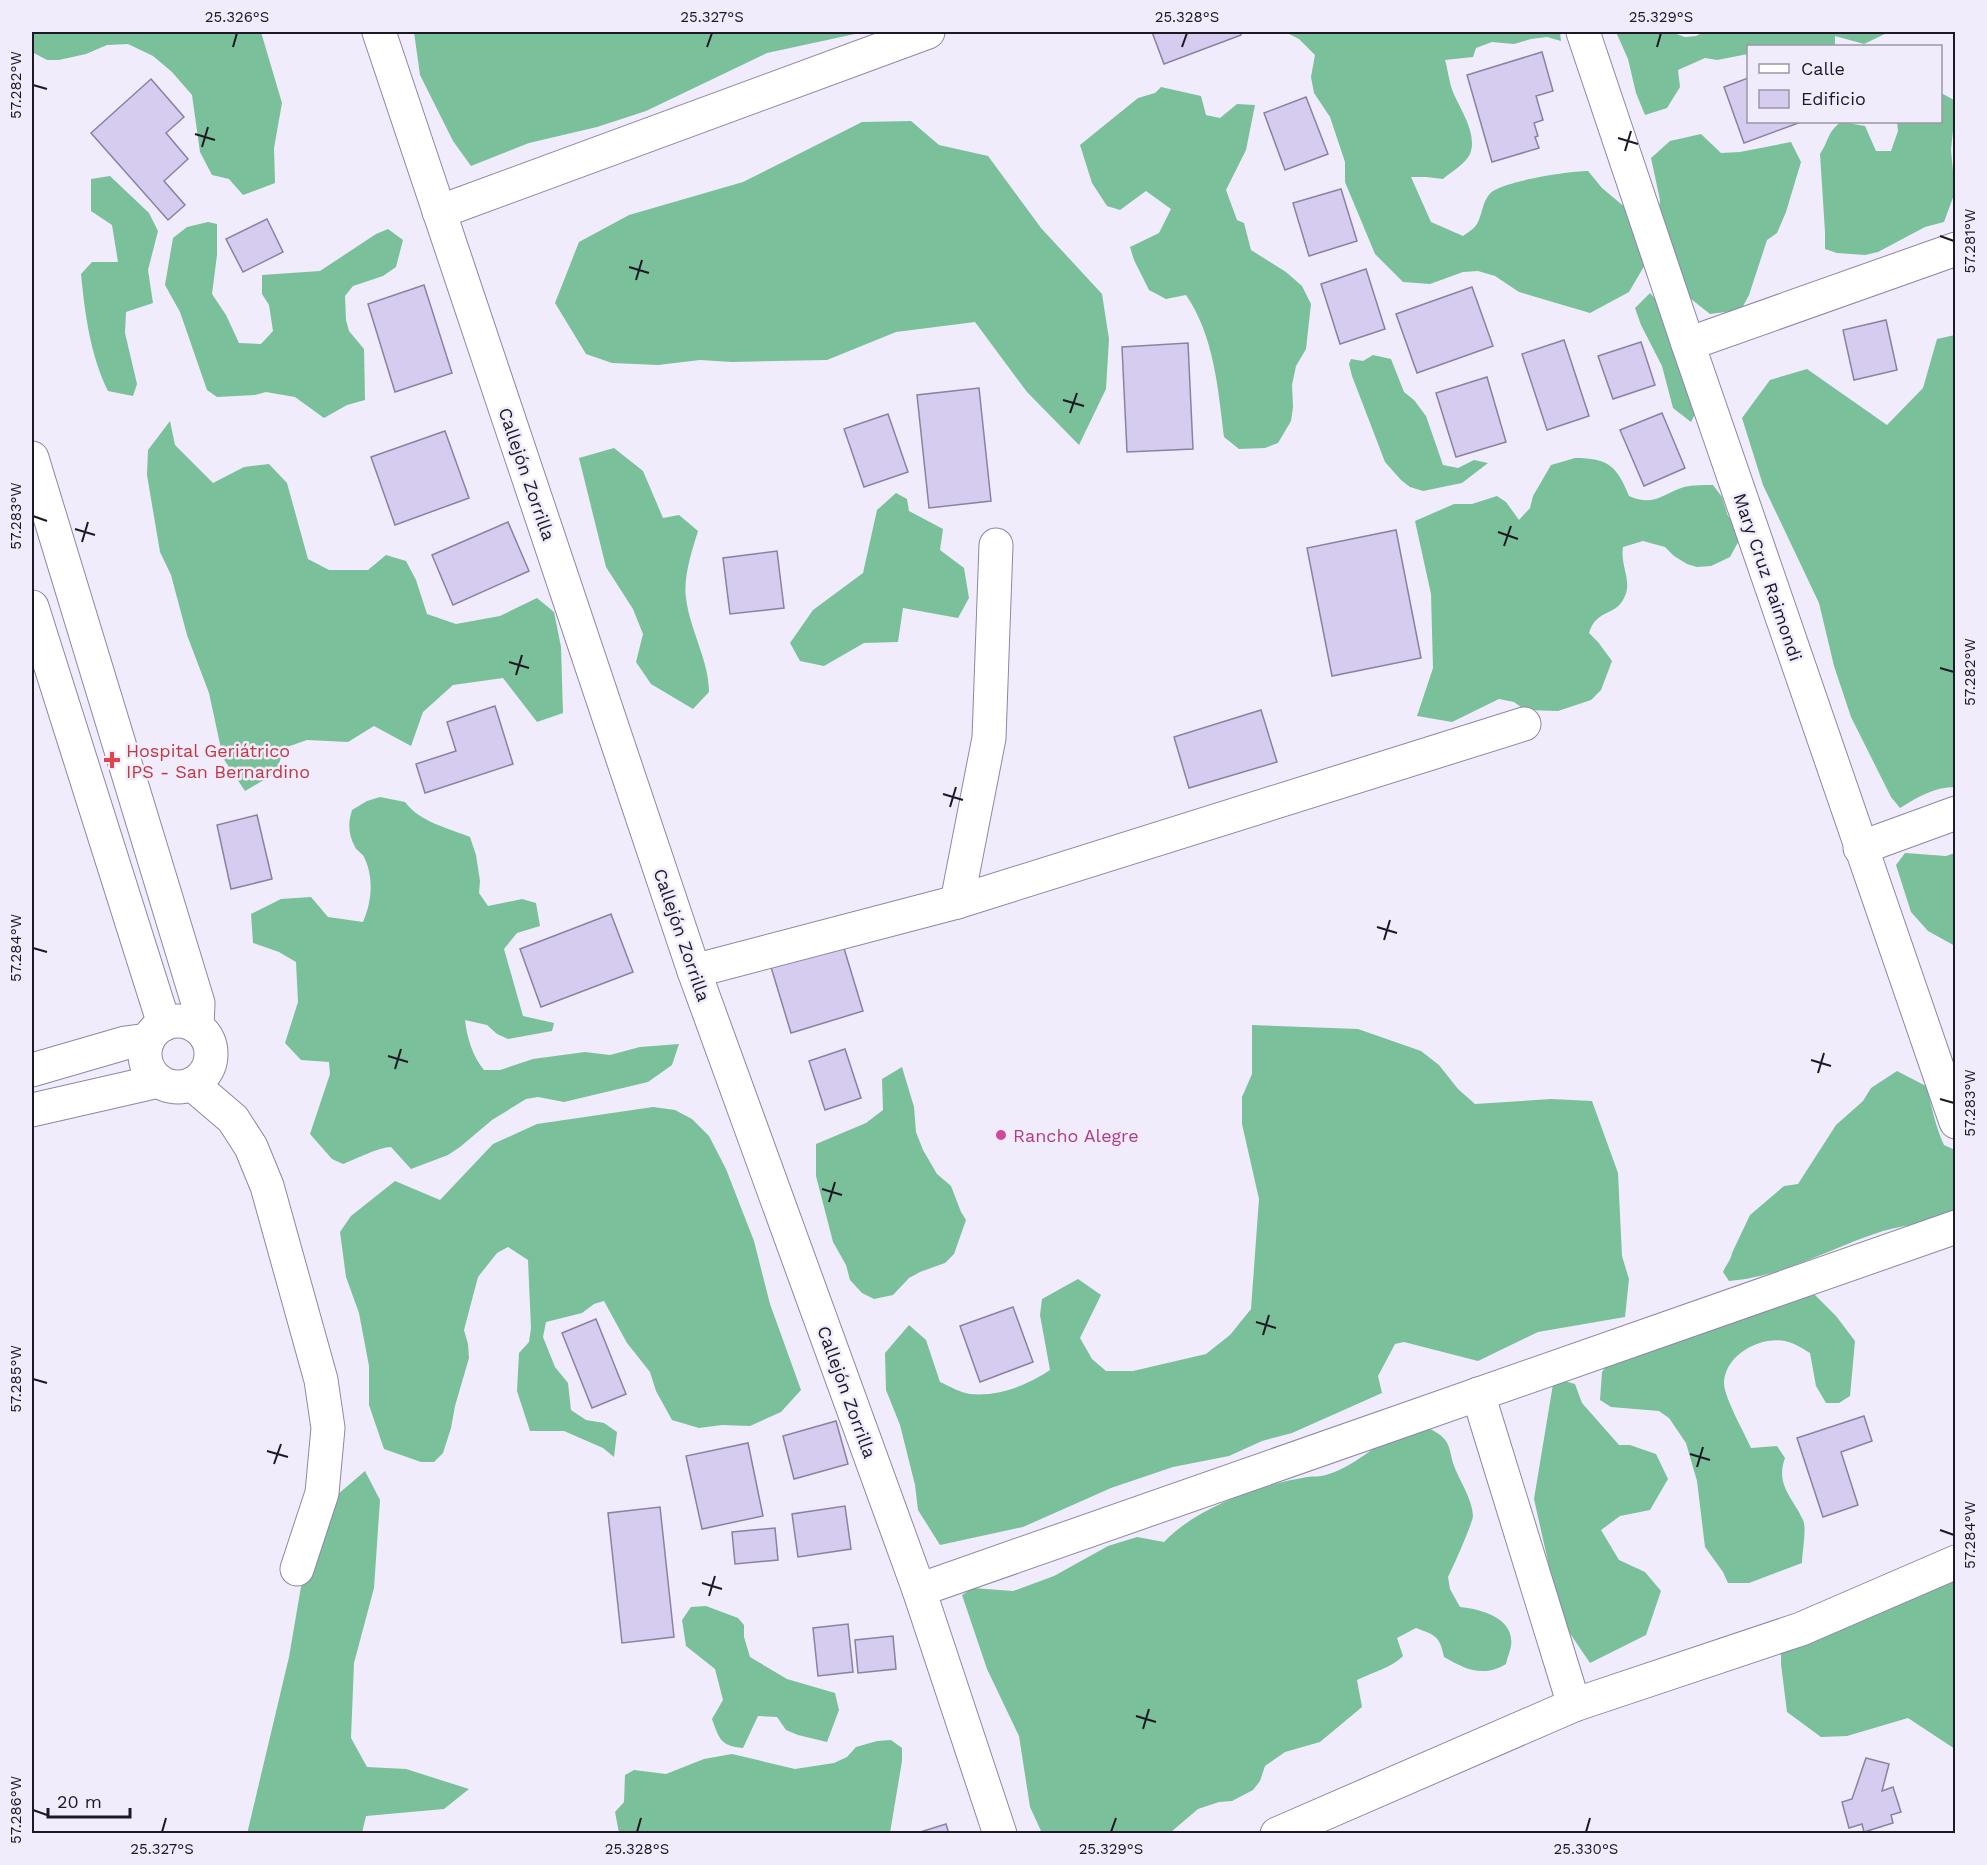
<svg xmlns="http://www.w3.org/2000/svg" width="1987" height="1865" font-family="'Work Sans',sans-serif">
<rect width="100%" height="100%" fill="#f0ecfb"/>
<g fill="#7ac09a">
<path d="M32,32H261L282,103L274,148L275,183L243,195L229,179L212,175L200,152L192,95L172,72L153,56L128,44L107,45L86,54L59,60H47L32,52Z"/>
<path d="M414,32H864L767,53L646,111L597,127L529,143L471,166L453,141L420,75Z"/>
<path d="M1285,32H1560L1561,41L1547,37L1531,39L1514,44L1492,42L1476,48L1473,57L1445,60C1448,70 1449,82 1453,92C1460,109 1478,134 1470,154C1465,164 1451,172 1443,179L1426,177H1411L1431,222L1463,236C1467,233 1474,229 1477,224C1483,214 1482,199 1493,191C1508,181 1568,171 1588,171L1602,188L1627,209L1646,263L1629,292L1590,313L1519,292L1495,276L1478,271L1463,272L1430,284L1403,282L1375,254L1345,182V162L1330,117L1314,93L1311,77L1315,55L1299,39Z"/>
<path d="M1616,32H1671L1685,37L1696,36L1704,32H1889L1864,44L1835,36V46H1748V54L1717,60L1705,58L1678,70L1680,87L1667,108L1645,115L1636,93L1628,59Z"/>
<path d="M1161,87L1201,96L1206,115L1220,118L1237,104L1255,105L1246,150L1226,190L1237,220L1244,223L1251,250L1286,272L1302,286L1311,304L1306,349L1296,366L1292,385L1293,407L1291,421L1278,443L1265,448L1239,449L1224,437C1218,388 1214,336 1186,295L1166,299L1149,290L1134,260L1130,247L1159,233L1171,209L1146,191L1120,210L1107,206L1092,183L1080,145L1138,98L1155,93Z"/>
<path d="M1941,93L1956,101L1951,150L1955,192L1944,222L1925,227L1878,252L1865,255L1837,253L1825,249V232L1820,154C1829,141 1827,132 1841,122L1865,126L1876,151H1891L1898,131L1897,122H1940Z"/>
<path d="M911,121L939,145L988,156L1041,228L1102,294L1109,339L1106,389L1079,445L1027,392L975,322L896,332L827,360L732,362L700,360L658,365L612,363L586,354L555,303L579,242L629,215L743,182L862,122Z"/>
<path d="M1701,134L1721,153L1740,152L1791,142L1801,162L1786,212L1777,233L1767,240L1749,295L1741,310L1710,314L1686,295L1658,227L1660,200L1651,158L1670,141Z"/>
<path d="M110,176L149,213L158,231L148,270L153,303L126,312L125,333L137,384L133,396L108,391C90,354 85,314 81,274L92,262H118L112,225L91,211V179Z"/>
<path d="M208,222L217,224V255L212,294L226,315L239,343L261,344L273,331L269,305L262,294V275L320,271L376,234L388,229L403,240L396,267L383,276L353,286L345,296L346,320L349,331L364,349L365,400L347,405L324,418L295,397L266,392L255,395L217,397L207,390L180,312L165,285L173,238L187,227Z"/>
<path d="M1650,293L1657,301L1696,412L1691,422L1673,408L1662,366L1641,325L1635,308Z"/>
<path d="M1955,335V787C1934,787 1918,797 1900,808L1891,797L1851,717L1834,666L1819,603L1763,485L1742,418L1770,380L1807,369L1887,425L1923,388L1937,339Z"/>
<path d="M1373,355L1391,359L1404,392L1414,400L1426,416L1443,465L1458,468L1474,460L1488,463L1462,483L1423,491L1410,487L1401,480L1385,462L1352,376L1349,364L1351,359L1363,361Z"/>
<path d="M170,421L175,445L213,483L244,467L269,464L287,483L308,559L329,570H368L386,555L406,561L416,580L427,614L456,624L500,616L537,598L554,612L561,647L563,713L537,722L503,678L453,685L423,712L411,746L374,726L348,742L307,740L284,748L276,773L245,791L223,758L209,693L187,635L171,575L160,552L147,475L148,450Z"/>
<path d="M614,448L643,471L663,518L679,515L698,531C692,550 683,578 686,598C690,631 709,660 709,692L693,709L651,684L636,662L643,634L633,609L606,567L579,458Z"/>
<path d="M1575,458C1608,458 1617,466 1629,496C1654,507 1662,494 1684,487C1693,485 1704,485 1713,485L1722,497L1728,516L1737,524L1742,535L1730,557L1711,566L1697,567L1687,564L1674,556L1665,547L1643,541L1623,547C1620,567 1633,581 1624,598C1615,617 1597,608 1589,633L1598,642L1612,661L1601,690L1591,700L1558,711L1525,710L1514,702L1499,699L1452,722L1417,716L1433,668L1431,594L1415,521L1454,504H1472L1497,496L1506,502L1519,520L1530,508L1533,496L1551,465Z"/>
<path d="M896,493L907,499L909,511L943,529L940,550L964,568L969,598L958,618L903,608L898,642L864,643L824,666L800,661L790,643L813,610L863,573L877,510Z"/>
<path d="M380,797L405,802C420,822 448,828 470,837L476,855L480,881L479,893L488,906L522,899L536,903L540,926L517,933L504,949L523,1016L554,1023L552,1031L508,1039L497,1034L487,1025L465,1020C467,1038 473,1057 484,1070H500L533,1059L585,1052L610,1055L640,1047L679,1044L672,1065L648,1082L564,1102L538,1097L526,1099L492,1120L460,1147L448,1155L411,1169L391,1147C379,1147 356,1159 343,1164L332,1159L310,1134L330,1074L329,1062L301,1060L285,1043L298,1002L296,962L279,952L253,943L251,914L281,899L311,897L328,917L363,922C372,902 374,877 364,857C362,853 357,851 355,847C348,834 348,823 352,810L367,801Z"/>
<path d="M1905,853L1946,856L1955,853V946L1928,931L1911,912L1896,865Z"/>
<path d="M1252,1025L1358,1029L1421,1051L1439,1065L1458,1089L1475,1104L1551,1099L1592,1101L1618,1173L1622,1256L1629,1279L1625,1317L1538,1332L1478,1361L1404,1342L1395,1344L1378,1376L1382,1393L1292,1433L1262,1441L1229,1456L1173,1467L1111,1488L1023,1527L940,1545L918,1510L915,1485L900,1425L886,1390L885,1353L909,1325L926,1340L940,1382C949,1386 961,1393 970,1394C998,1397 1028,1385 1050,1370L1040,1315L1042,1299L1078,1279L1101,1295L1080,1338L1092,1359L1106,1371H1133L1206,1354L1230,1335L1251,1309L1259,1199L1242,1124V1097L1252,1074Z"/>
<path d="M902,1067L914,1107L916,1132L923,1150L937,1174L951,1186L961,1212L966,1220L954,1254L945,1263L920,1272L909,1278L893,1295L874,1299L862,1293L850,1280L846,1265L833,1242L816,1176V1144L866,1123L883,1110L882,1079Z"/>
<path d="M1897,1071L1926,1086C1932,1106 1935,1126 1944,1145L1955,1150V1214C1932,1223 1907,1224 1883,1231C1832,1247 1783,1277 1729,1281L1723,1272C1726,1265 1731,1260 1732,1253L1750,1215L1784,1186L1798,1184L1836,1125L1863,1101L1871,1088Z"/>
<path d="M653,1107L675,1110L692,1119L709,1136L726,1169L754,1241L770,1304L801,1390L781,1412L750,1426L722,1425L699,1428L672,1420L656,1391L650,1372L627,1343L604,1301L594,1304L582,1313L546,1322L543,1337L555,1367L568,1383L571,1410L586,1420L604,1423L617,1432L614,1457L603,1448L564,1431H530L517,1391L519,1353L529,1342L531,1328L528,1260L508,1247L497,1253L478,1277L464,1330L468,1344L469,1358L455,1406L451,1428L443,1453L434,1462H421L384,1449L369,1405V1366L359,1313L346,1277L340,1232L351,1216L395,1181L440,1200L493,1144L537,1124Z"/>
<path d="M1809,1289L1836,1316L1855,1341L1850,1396L1839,1403H1826L1816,1386L1810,1353C1802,1348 1794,1343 1785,1341C1760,1336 1724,1355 1724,1384C1725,1399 1744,1432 1751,1448L1777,1446L1785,1458C1775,1485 1793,1498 1803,1520C1807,1528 1802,1553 1802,1563L1749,1583H1728L1723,1572L1705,1547L1697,1481L1686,1443L1669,1418L1659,1411L1611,1407L1600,1400L1602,1372L1608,1363L1666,1337L1723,1327L1739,1320L1768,1302Z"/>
<path d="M1554,1378L1575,1384L1582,1403L1619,1445H1630L1656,1454L1668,1479L1650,1510L1620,1516L1601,1530L1619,1560L1645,1572L1661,1591L1646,1635L1590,1663L1567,1629L1558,1606L1534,1499Z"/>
<path d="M1423,1425C1432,1430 1440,1433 1446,1441C1450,1447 1451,1456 1453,1463C1459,1481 1472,1497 1473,1516C1473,1522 1452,1570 1448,1577L1450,1589L1460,1607C1481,1609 1515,1618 1511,1646C1510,1652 1507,1658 1506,1664C1483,1678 1465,1669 1444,1657C1440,1636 1435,1635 1416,1628L1397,1638L1403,1656C1391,1668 1373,1672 1357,1680L1362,1707L1320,1742L1285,1752L1265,1766L1260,1781L1253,1790L1232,1801L1219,1802L1198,1809L1171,1832L1166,1833H1047L1041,1831L1030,1807L1019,1736L987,1669L962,1595L973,1588L1013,1591L1054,1576L1108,1546L1137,1537L1164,1542C1197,1507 1260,1485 1307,1477C1313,1476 1320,1477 1326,1475C1348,1469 1366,1453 1385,1441C1397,1434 1411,1430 1423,1425Z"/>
<path d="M365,1471L380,1500L374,1588L354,1663L351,1738L367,1767L406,1769L469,1789L444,1809L366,1816L362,1833L247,1834L289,1657L303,1575L337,1495Z"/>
<path d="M1955,1581V1749L1908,1718L1847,1736L1821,1737L1787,1712L1781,1664V1637Z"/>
<path d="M706,1606L738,1618L744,1625V1637L750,1657L787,1679L835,1693L839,1710L827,1742L798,1735L786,1730L777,1717L758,1716L743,1748C720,1746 719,1738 712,1719L723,1700L715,1669L686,1646L682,1620L691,1607Z"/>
<path d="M891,1740L902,1748V1761L890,1833H619L615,1812L624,1802L625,1775L634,1770L666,1774L704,1759L732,1754L795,1769L834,1763L847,1757L856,1747L877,1741Z"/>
</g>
<g fill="#d6ccef" stroke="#8b81a2" stroke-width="1.5">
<path d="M1152,32H1240L1241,35L1164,64Z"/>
<path d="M1542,52L1553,91L1536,96L1543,120L1534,123L1538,136L1535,137L1539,148L1492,162L1467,75Z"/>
<path d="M1748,78V122H1801L1744,143L1724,87Z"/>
<path d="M151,79L184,117L166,133L188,159L164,181L185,205L168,220L91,133Z"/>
<path d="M1306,97L1328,154L1285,170L1264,113Z"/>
<path d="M1341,189L1357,241L1309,256L1293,203Z"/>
<path d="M267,219L283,252L243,272L226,239Z"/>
<path d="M1366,269L1385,329L1340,344L1321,284Z"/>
<path d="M424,285L452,373L395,392L368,304Z"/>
<path d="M1472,287L1493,346L1417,373L1396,314Z"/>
<path d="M1886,320L1897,370L1854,380L1843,330Z"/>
<path d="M1564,340L1589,416L1547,430L1522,354Z"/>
<path d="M1641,342L1655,385L1613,399L1598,356Z"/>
<path d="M1188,343L1193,449L1127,452L1122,347Z"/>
<path d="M1487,377L1506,442L1456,457L1436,393Z"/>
<path d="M979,388L991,501L929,508L917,395Z"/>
<path d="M1662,413L1685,468L1644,486L1620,430Z"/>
<path d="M888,414L908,472L864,487L844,429Z"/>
<path d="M445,431L469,498L395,525L371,457Z"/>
<path d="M508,522L529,571L453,605L432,555Z"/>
<path d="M1396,530L1421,658L1332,676L1307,548Z"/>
<path d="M777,551L784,608L730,614L723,558Z"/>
<path d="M495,706L513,764L425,793L416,764L456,751L447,722Z"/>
<path d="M1261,710L1277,762L1189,788L1174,737Z"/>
<path d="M257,815L272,879L231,889L217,825Z"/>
<path d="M611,914L633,972L541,1007L520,949Z"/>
<path d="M843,945L863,1011L791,1033L771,967Z"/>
<path d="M845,1049L861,1098L825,1110L809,1061Z"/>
<path d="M1013,1307L1033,1362L980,1382L960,1326Z"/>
<path d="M596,1319L626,1394L592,1408L562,1333Z"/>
<path d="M1864,1416L1872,1441L1841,1452L1858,1505L1823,1517L1797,1438Z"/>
<path d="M836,1421L848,1464L794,1479L783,1436Z"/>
<path d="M748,1443L763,1516L702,1529L686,1456Z"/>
<path d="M845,1506L851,1549L798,1557L792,1514Z"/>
<path d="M660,1507L674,1637L622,1643L608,1513Z"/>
<path d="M775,1528L778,1560L735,1564L732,1532Z"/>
<path d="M848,1624L853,1672L818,1676L813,1628Z"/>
<path d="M893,1636L896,1669L858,1673L855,1640Z"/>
<path d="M1866,1758L1889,1764L1882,1791L1893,1787L1901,1812L1891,1815L1893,1823L1864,1832L1862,1824L1849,1828L1842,1802L1852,1799Z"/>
<path d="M946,1824L949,1834H914Z"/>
</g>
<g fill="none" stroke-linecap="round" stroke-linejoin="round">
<g stroke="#8f86a6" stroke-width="35">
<g id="minor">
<path d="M379,32L694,971L919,1590L1000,1834"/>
<path d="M1583,32L1688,344L1956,1122"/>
<path d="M439,212L928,32"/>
<path d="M1688,344L1956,249"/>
<path d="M32,458L198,1003L197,1027"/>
<path d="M32,607L164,1024"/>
<path d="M1860,848L1956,813"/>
<path d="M957,902L989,738L996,545"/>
<path d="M694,971L957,902L1524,724"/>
<circle cx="178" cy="1054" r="33"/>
<path d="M32,1070L125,1043L148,1040"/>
<path d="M192,1084L233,1119L251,1147L267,1186L321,1380L328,1428L322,1493L297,1569"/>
<path d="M32,1110L159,1081"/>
<path d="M1478,1394L1574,1705"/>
<path d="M919,1590L1956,1227"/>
<path d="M1277,1834L1574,1705L1801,1629L1956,1562"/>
</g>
</g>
<use href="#minor" stroke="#fff" stroke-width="33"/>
</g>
<path fill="none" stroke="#1c1824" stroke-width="2" d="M233,47L237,33M707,47L712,33M1182,47L1187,33M1657,47L1661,33M33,85L47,89M195,134L215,140M1618,138L1638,144M202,147L208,127M1625,151L1631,131M1940,236L1954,241M629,267L649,273M636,280L642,260M1063,400L1084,406M1070,413L1077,393M33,516L47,521M75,529L95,535M1498,532L1518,539M82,542L88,522M1504,546L1511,526M509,662L529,668M1940,668L1954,672M516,675L522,655M943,794L963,800M950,807L956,787M1377,927L1397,933M1384,940L1390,920M33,948L47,952M388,1056L408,1062M1811,1060L1831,1066M395,1069L401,1049M1818,1073L1824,1053M1940,1099L1954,1103M822,1189L842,1195M829,1202L835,1182M1256,1322L1276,1328M1263,1335L1269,1315M33,1379L47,1383M267,1451L288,1457M1690,1454L1710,1460M274,1464L281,1444M1697,1467L1703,1447M1940,1530L1954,1535M702,1583L722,1589M709,1596L715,1576M1136,1716L1156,1722M1143,1729L1149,1709M33,1810L47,1815M162,1832L166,1818M637,1832L641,1818M1111,1832L1116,1818M1586,1832L1590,1818"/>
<path fill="#e0444e" stroke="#f0ecfb" stroke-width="2" d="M109 751h6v6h6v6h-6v6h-6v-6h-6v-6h6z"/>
<circle fill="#d1479c" stroke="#f0ecfb" stroke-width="2" cx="1001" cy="1135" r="6"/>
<g text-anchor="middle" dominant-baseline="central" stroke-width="5" stroke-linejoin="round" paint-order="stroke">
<g font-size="18" fill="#1c1824" stroke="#f0ecfb">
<text transform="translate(527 474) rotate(71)">Callejón Zorrilla</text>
<text transform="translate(1768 577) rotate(71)">Mary Cruz Raimondi</text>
<text transform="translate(682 935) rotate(71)">Callejón Zorrilla</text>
<text transform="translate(847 1392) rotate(70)">Callejón Zorrilla</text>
</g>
<g font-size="18" fill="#be3a42" stroke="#f0ecfb" text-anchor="start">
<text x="126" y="750">Hospital Geriátrico<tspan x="126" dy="21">IPS - San Bernardino</tspan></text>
</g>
<g font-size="18" fill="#b23c85" stroke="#f0ecfb" text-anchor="start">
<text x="1013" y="1135">Rancho Alegre</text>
</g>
</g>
<rect width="1987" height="1865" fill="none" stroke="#f0ecfb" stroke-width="66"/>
<rect x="1747" y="45" width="195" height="78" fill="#f0ecfb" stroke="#9b97a5" stroke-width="1.5"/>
<rect x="1759" y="64" width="30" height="9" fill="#ffffff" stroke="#9b97a5" stroke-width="1.5"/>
<text x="1801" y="75" font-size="18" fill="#1c1824">Calle</text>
<rect x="1759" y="90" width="30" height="18" fill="#d6ccef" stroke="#9b97a5" stroke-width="1.5"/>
<text x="1801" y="105" font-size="18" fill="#1c1824">Edificio</text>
<path d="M48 1808v9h82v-9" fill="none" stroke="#1c1824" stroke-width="3"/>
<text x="57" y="1808" font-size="18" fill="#1c1824" stroke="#f0ecfb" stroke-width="4.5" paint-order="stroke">20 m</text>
<rect x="33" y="33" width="1921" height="1799" fill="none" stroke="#1c1824" stroke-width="2"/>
<g font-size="15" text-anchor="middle" fill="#1c1824">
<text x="237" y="22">25.326°S</text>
<text x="712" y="22">25.327°S</text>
<text x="1187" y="22">25.328°S</text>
<text x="1661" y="22">25.329°S</text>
<text transform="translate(16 85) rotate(-90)" y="5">57.282°W</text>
<text transform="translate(1970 241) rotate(-90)" y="5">57.281°W</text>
<text transform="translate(16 516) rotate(-90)" y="5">57.283°W</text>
<text transform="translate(1970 672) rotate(-90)" y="5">57.282°W</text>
<text transform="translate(16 948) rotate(-90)" y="5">57.284°W</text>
<text transform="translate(1970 1103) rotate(-90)" y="5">57.283°W</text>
<text transform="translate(16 1379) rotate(-90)" y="5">57.285°W</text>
<text transform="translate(1970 1535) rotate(-90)" y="5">57.284°W</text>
<text transform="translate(16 1810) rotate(-90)" y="5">57.286°W</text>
<text x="162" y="1854">25.327°S</text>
<text x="637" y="1854">25.328°S</text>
<text x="1111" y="1854">25.329°S</text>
<text x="1586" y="1854">25.330°S</text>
</g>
</svg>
